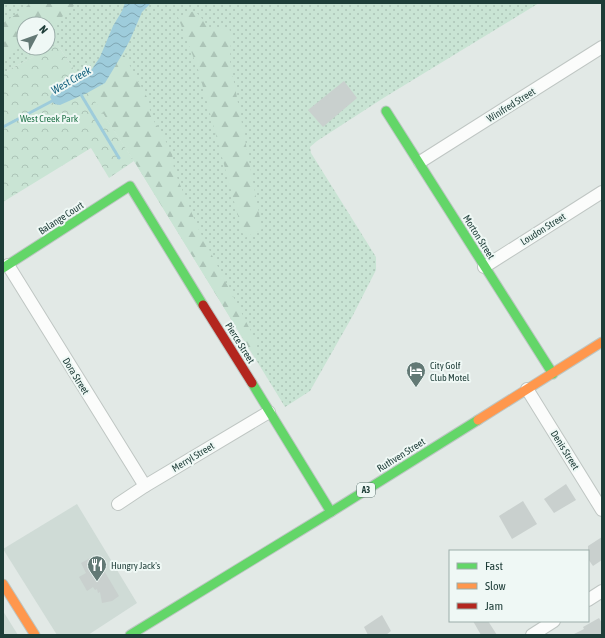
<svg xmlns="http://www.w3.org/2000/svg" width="605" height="638" font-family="'Asap Condensed',sans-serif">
<defs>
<pattern id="grass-dots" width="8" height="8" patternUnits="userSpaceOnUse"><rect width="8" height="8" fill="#c9e4d4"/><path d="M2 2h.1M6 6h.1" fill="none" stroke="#acc4b7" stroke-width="1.8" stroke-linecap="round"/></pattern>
<pattern id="forest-firs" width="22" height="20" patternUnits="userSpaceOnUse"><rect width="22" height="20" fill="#c9e4d4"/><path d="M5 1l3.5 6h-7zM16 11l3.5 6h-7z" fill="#acc4b7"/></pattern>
<pattern id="park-crowns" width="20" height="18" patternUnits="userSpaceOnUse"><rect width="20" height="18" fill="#c9e4d4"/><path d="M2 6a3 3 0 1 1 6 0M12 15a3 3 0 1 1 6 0" fill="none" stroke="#acc4b7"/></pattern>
<pattern id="water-waves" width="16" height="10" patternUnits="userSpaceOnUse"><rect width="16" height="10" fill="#9eccdb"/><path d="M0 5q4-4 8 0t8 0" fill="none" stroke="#80a7b3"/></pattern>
</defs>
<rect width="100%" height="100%" fill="#e2e9e6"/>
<g fill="#cfdbd6">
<path d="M77,504L137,603L88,635H57L3,549Z"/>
<path d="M3,611L18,635H3Z"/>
</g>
<path fill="url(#grass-dots)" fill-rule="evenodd" d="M3,3H539L385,97L317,141L310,147L311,153L376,257V270L352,317L310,391L285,407L134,161L104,115L57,44L3,73ZM24,24H48V48H24Z"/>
<g fill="url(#forest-firs)">
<path d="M30,3H77L48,30V24H24V45L3,58V23L24,9Z"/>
<path d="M194,11L200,16L209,28L229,27L231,36L230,61L262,229L244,238L198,69L178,17Z"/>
<path d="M123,53L148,99L151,116L172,152L174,170L198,228L256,341L255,353L253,355L134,161L104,115L87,93L113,69Z"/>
</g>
<path fill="url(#park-crowns)" d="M57,44L104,115L134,161L109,178L91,148L3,202V73Z"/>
<path fill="url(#water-waves)" d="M125,3H151L142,12L130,40L123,53L105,83L87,93L60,105L54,104L50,97L54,90L90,72L100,57L113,26L122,11Z"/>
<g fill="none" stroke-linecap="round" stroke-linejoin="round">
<g stroke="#9eccdb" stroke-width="3">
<path d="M80,93L119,158"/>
<path d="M3,127L54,100"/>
</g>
</g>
<g fill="#c9d0ce">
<path d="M344,81L357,98L323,127L308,110Z"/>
<path d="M566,484L576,500L554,513L544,499Z"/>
<path d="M523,501L537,524L512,539L499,516Z"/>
<path d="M602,537V560L593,566L588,559V546Z"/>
<path d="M92,557L94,558L96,557L119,596L112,601L102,603L100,592L98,593L97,589L95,590L93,587L87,591L79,577L86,573L81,563Z"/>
<path d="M382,615L391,631L386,635H368L364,627Z"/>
<path d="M599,618L602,623V635H572L584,629L583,627Z"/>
<path d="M473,621H488L497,635H481Z"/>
</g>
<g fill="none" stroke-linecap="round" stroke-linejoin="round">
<g stroke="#bfc6c3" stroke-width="14">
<g id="street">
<path d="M420,162L602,47"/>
<path d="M8,265L145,486"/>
<path d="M484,267L602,192"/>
<path d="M527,389L602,510"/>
<path d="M118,504L145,486L269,412"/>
<path d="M588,600L602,591"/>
<path d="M532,635L554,621"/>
</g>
</g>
<g stroke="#bdc6c3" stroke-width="11">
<g id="fast">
<path d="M386,111L553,374"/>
<path d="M3,268L130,186L203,305"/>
<path d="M252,383L331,512"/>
<path d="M130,635L331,512L478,420"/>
</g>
</g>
<g stroke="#bdc6c3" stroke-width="11">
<g id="slow">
<path d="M478,420L602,342"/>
<path d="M3,584L35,635"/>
</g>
</g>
<g stroke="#bdc6c3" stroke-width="11">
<path id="jam" d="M203,305L252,383"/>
</g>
<use href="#street" stroke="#fbfcfb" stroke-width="12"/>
<use href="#fast" stroke="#63d668" stroke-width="9"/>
<use href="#slow" stroke="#ff974d" stroke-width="9"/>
<use href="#jam" stroke="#b3261e" stroke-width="9"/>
</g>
<defs>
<g id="hotel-pin" transform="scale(1)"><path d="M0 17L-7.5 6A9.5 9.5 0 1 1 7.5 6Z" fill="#637975" stroke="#eff8f5"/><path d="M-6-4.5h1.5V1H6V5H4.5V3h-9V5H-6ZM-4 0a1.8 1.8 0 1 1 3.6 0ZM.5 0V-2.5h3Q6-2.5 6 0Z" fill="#fff"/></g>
<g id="restaurant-pin" transform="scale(1)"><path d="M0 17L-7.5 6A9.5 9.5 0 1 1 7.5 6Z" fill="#637975" stroke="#eff8f5"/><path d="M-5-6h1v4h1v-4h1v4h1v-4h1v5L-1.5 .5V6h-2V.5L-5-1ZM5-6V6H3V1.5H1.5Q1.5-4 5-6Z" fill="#fff"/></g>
</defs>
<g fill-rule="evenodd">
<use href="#hotel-pin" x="416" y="371"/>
<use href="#restaurant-pin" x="97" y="565"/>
</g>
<g text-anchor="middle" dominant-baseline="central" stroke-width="4" stroke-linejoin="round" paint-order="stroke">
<rect fill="#eff8f5" stroke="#5d7571" stroke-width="1" x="357" y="483" width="18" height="14" rx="3"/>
<g font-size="9" font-weight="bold" fill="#1e3d38">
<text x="366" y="490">A3</text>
</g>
<g font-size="10" fill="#1e3d38" stroke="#eff8f5">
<text transform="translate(511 105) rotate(-32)">Winifred Street</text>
<text transform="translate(61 218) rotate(-33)">Balange Court</text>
<text transform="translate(543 229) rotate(-32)">Loudon Street</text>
<text transform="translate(479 237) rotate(58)">Morton Street</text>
<text transform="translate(240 343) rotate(58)">Pierce Street</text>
<text transform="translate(76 376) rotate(58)">Dora Street</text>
<text transform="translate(565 450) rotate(58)">Denis Street</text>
<text transform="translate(401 455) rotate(-32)">Ruthven Street</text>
<text transform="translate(193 457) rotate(-31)">Merryl Street</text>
</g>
<g font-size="10" fill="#25774d" stroke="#eff8f5">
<text x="49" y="118">West Creek Park</text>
</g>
<g font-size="10" fill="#1e3d38" stroke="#eff8f5" text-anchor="start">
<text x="430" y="365">City Golf<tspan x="430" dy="12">Club Motel</tspan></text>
<text x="111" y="565">Hungry Jack's</text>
</g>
<g font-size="11" font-style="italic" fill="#14617e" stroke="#eff8f5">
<text transform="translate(71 80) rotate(-30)">West Creek</text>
</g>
</g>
<rect width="605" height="638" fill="none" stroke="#1e3d38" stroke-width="8"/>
<rect x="449" y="550" width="140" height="72" fill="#eff8f5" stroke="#9bada9"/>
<rect x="457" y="563" width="20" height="6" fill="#63d668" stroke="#9bada9"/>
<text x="485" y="570" font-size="12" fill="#1e3d38">Fast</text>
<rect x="457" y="583" width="20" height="6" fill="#ff974d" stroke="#9bada9"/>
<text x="485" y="590" font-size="12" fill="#1e3d38">Slow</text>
<rect x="457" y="603" width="20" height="6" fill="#b3261e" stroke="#9bada9"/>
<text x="485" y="610" font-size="12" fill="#1e3d38">Jam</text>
<g transform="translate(36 36) rotate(49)"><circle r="19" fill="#eff8f5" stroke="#9bada9"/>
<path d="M0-3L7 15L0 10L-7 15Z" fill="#637975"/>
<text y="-6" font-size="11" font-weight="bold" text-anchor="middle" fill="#1e3d38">N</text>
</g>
</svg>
